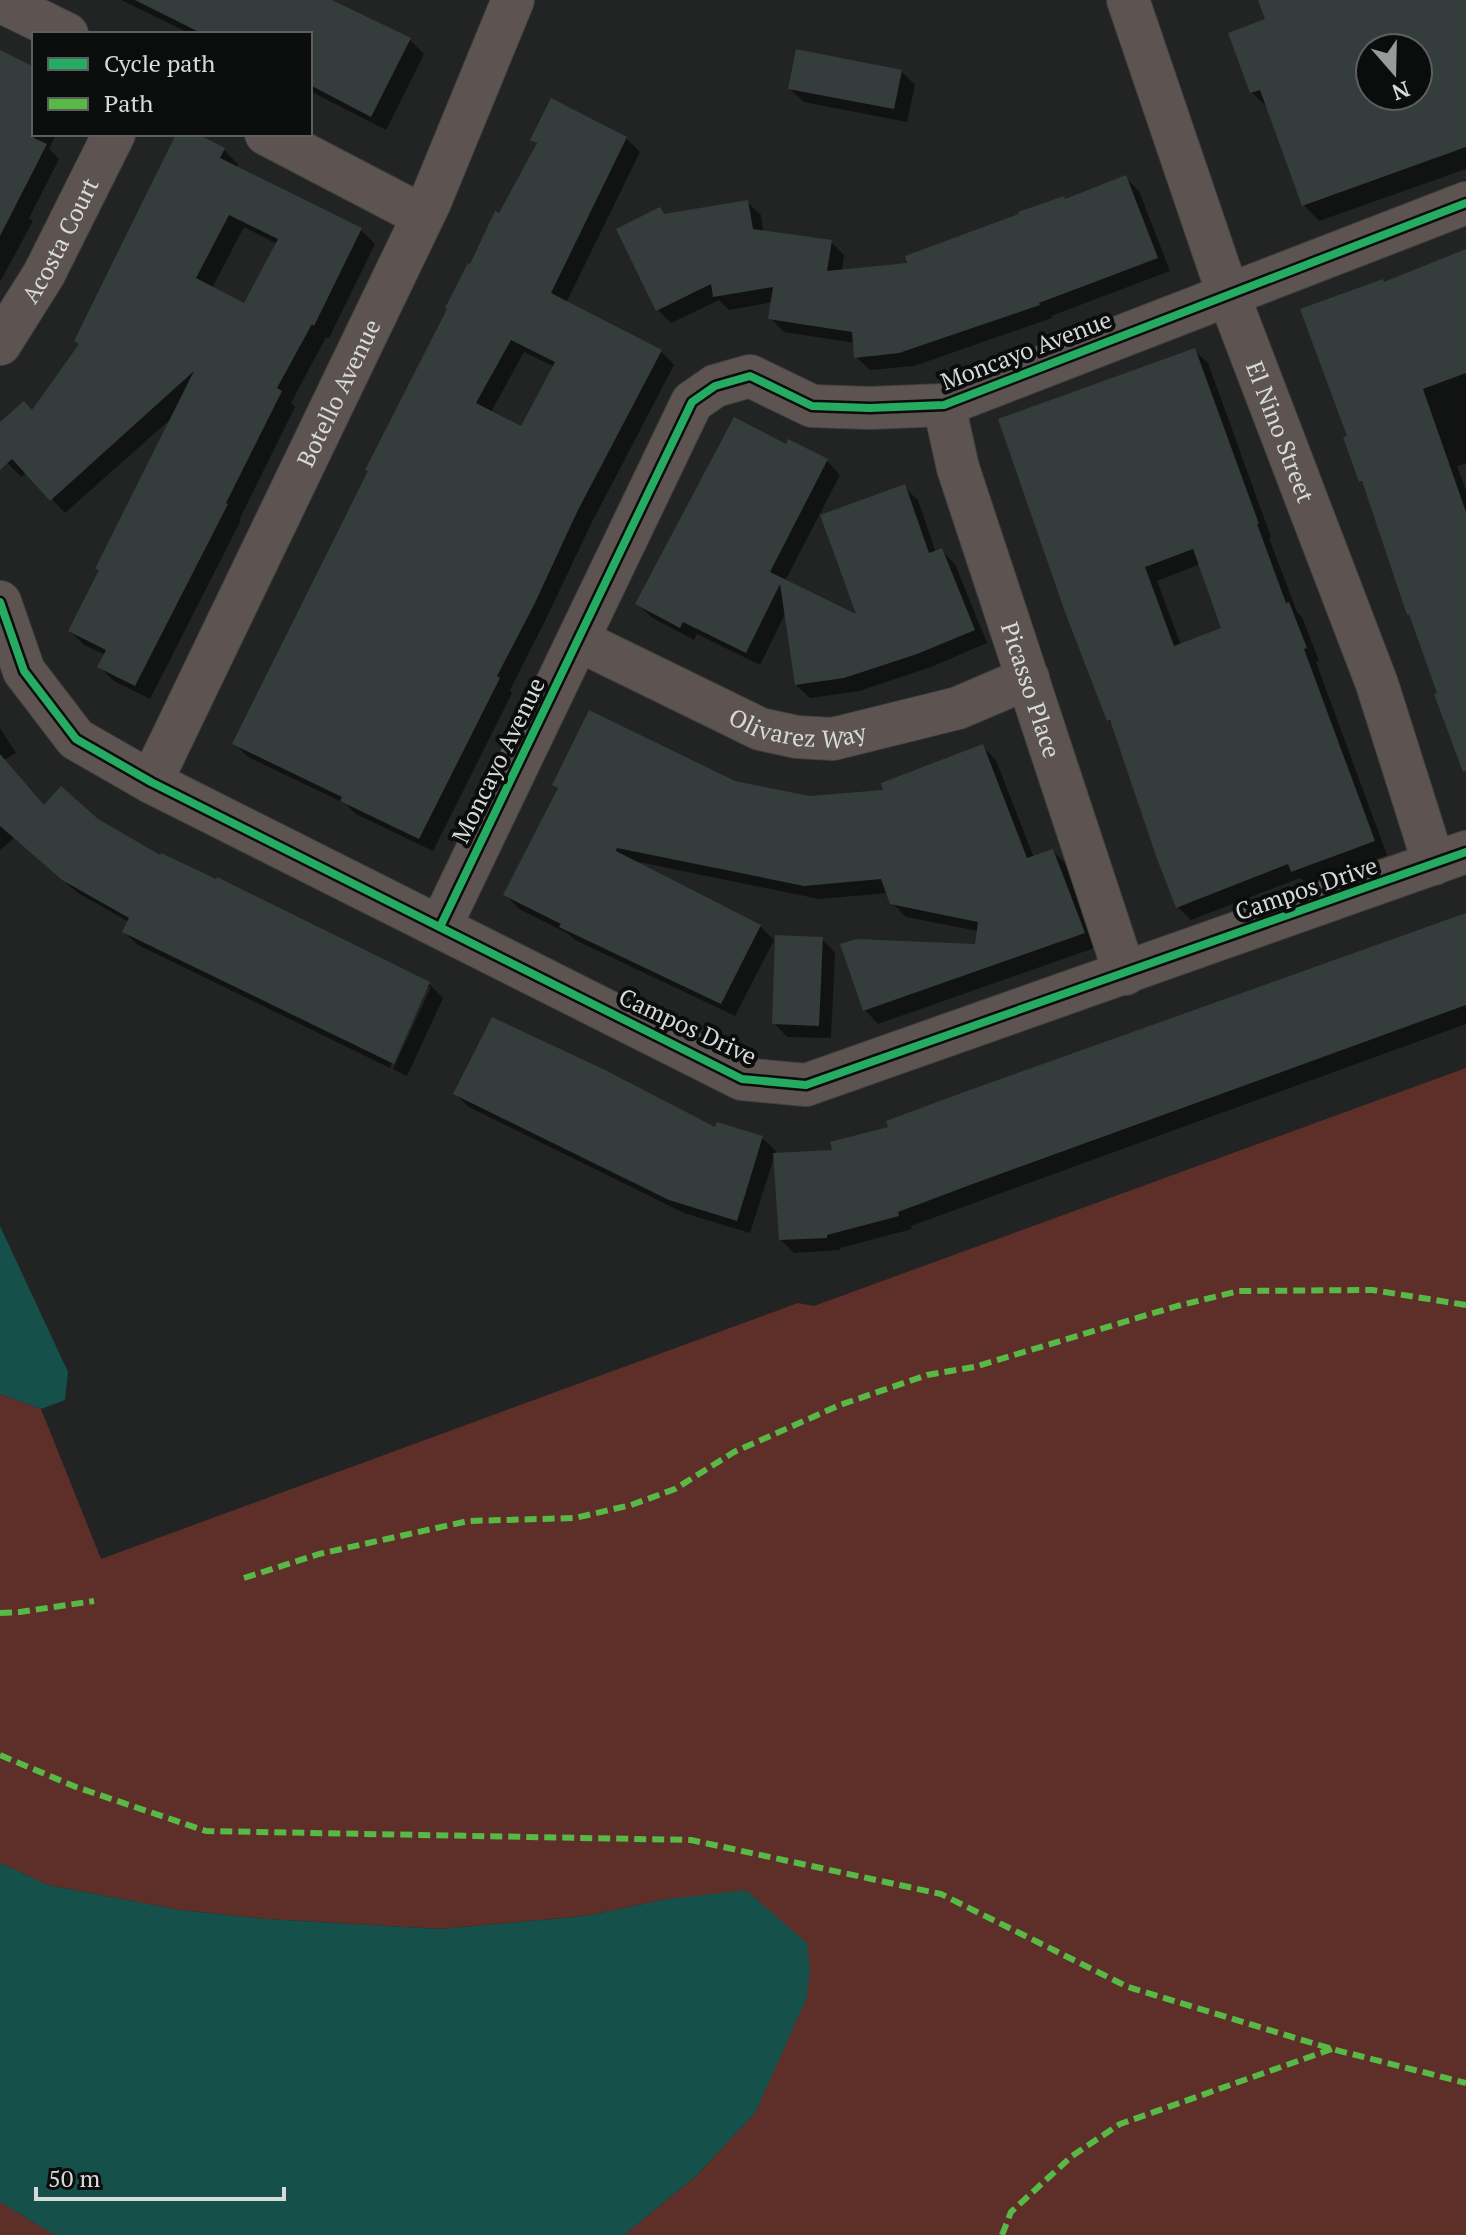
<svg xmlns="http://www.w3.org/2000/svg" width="1466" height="2235" font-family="'PT Serif',serif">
<rect width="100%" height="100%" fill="#212423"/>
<g fill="#5e2e29">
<path d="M1466,1068V2235H624L696,2176L755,2113L668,1899L585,1916L440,1929L266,1919L180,1910L48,1885L0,1863V1394L41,1409L101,1559L798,1303L814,1306Z"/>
<path d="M0,2202L55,2235H0Z"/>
</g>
<g fill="#16504b">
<path d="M0,1226L68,1372L65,1400L41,1409L0,1394Z"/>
<path d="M0,1863L48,1885L180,1910L266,1919L440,1929L585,1916L668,1899L746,1890L807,1943L810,1969L807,1997L755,2113L696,2176L624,2235H55L0,2202Z"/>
</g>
<g fill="#0007" fill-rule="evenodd">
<path d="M121,0H328L410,40L424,54L386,130L310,91V34H191Z"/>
<path d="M1262,0H1466V169L1319,221L1304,205L1268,108L1251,92L1268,20ZM1370,48H1418V96H1370Z"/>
<path d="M0,53L34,70V134H56L49,149L59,159L29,218L33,221L0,282Z"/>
<path d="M901,71L915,85L907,122L804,102L790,89Z"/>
<path d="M179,134H192L224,150L238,164L236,168L361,230L375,244L329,338L326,337L291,403L295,407L240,518L241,520L150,699L114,681L100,667L106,655L84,645L70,631L174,416L65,513L27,472L21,477L0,455V425L32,413L80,345ZM244,227L277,244L245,306L212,288Z"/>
<path d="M626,138L640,152L566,303L661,351L674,365L591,524L546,619L510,690L512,693L433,851L356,814L346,804L248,757L235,744L471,267L538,145L533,140ZM524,352L555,367L522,428L491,412Z"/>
<path d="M1126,178L1139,191L1170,271L1051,316L1052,318L914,366L870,370L856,357L855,343L784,332L770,318L773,302L729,310L719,300L671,323L658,310L660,210L666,216L747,202L761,215L763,232L831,242L844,255L842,271L910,264Z"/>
<path d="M1466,251V463L1457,466L1466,491V763L1366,486L1360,481L1349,437L1385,284Z"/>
<path d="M1194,350L1208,363L1271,537L1269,538L1297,612L1302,617L1319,661L1316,662L1387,855L1307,885L1300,878L1191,920L1178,907L1114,726L1108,720ZM1200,564L1224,629L1181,645L1157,581Z"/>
<path d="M787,447L827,461L840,475L785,581L859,618L904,487L918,500L936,553L942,551L955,564L987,643L931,667L859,691L810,698L796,685L786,612L760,665L697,634L694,640L651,617L638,604Z"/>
<path d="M0,728L16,753L4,760L45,807L97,820L161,858L218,880L429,984L443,998L407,1076L393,1069L431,987H426L390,1068L138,945L124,932L129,922L78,893L14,838L0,850Z"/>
<path d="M983,747L996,760L1034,858L1053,851L1066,864L1097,947L878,1024L865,1010L976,946L978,931L906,917L892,903L888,893L819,899L634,861L760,926L774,940L735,1016L575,940L567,933L519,909L506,895L559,790L554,785L735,783L808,798L886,791Z"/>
<path d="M1466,914V1024L911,1226L912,1229L840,1248V1250L794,1253L781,1240L835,1151L891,1128Z"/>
<path d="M822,939L835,953L831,1038L787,1037L774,1023Z"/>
<path d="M455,1094L762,1138L776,1151L750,1233L684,1213L469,1107Z"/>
</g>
<g fill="#353c3c" fill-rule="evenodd">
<path d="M135,0H332L411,38L371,117L310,85V34H203Z"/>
<path d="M1258,0H1466V147L1302,206L1260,90L1250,93L1228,33L1265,19ZM1370,48H1418V96H1370Z"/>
<path d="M796,49L902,70L894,109L788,89Z"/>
<path d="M0,50L34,67V138L47,144L0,236Z"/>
<path d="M551,98L627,137L551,293L662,350L578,510L534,605L497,676L500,678L419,839L340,801L342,797L232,744L368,471L365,470L447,309L445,308L468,263L470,264L495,211L499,213L537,143L530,140ZM511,340L555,362L521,426L476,403Z"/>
<path d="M176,134H197L225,148L220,158L362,228L314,326L312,324L277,388L282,391L226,503L228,504L135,686L97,667L106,650L68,631L99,570L95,569L194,371L50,501L12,459L0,470V422L24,401L32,410L79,344L74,341ZM229,215L278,239L244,303L196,278Z"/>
<path d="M1126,175L1158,258L1039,303L1040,305L899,353L854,358L852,332L768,319L773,287L713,297L711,284L656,311L616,229L660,207L664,214L748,200L753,229L832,240L827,271L907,263L905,256L1019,214L1018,212L1064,196L1065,199Z"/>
<path d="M1466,249V373L1423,389L1466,512V771L1463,772L1434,694L1437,693L1409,614L1407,615L1362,481L1359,482L1343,437L1347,436L1300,309L1383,279L1384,282Z"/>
<path d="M1195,348L1259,524H1257L1286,603L1289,602L1307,648L1304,649L1375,841L1291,872L1288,864L1176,908L1156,856L1110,720L1107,721L1065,612L998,419ZM1193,549L1221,628L1174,646L1145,567Z"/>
<path d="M734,417L786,444L788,439L828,459L770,572L856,614L820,515L905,484L929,553L942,548L975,630L917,654L844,678L795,685L780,584L746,653L683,622L680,628L635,604Z"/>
<path d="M589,710L735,781L809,796L883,790L881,783L983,744L1027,858L1053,849L1085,933L863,1011L840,944L857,939L975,944L978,922L890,904L881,879L804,886L617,848L616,851L761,925L721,1004L559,927L561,924L503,895L558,788L552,785Z"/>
<path d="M0,754L44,805L61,786L98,819L160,855L161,853L216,879L217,877L430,982L394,1064L122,932L129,918L62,880L0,826Z"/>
<path d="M1466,913V1005L970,1185L898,1212L899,1216L827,1235V1238L779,1240L773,1153L832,1150L830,1142L888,1127L886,1121L956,1095Z"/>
<path d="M775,935L823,937L819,1026L772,1024Z"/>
<path d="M492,1017L605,1070L715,1127L717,1122L763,1136L737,1221L669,1200L453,1094Z"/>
</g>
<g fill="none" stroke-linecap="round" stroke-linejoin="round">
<g stroke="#3f4040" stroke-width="44">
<g id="minor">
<path id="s1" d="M1128,0L1228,294L1377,684L1434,864"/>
<path d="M0,1L67,34"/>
<path d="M266,134L423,216"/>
<path id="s2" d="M0,344L44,274L114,134"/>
<path id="s3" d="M944,405L958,468L1125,974"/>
<path d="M0,602L24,671L76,739L151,782L742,1079L806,1085L1466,852"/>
<path id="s4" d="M578,640L760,729L797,737L833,739L958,708L1028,678"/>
<path id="s5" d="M151,782L430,202L513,0"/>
<path d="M440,927L692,402L715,386L750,376L812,406L870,408L944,405L1466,203"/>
</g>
</g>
<use href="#minor" stroke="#5d5452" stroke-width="42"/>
<g stroke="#58b947" stroke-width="6" stroke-dasharray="12 6" stroke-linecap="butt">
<path d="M244,1578L319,1554L468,1521L575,1518L631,1505L675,1489L734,1452L840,1405L927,1375L974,1367L1177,1306L1239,1291L1372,1290L1466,1305"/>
<path d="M0,1613L20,1612L94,1601"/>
<path d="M0,1755L76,1787L206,1831L691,1840L941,1894L1128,1987L1332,2049L1466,2083"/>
<path d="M1002,2235L1011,2212L1072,2156L1120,2124L1332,2049"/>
</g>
<g stroke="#0b0d0d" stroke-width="13">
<g id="cycleway">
<path d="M0,602L24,671L76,739L151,782L742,1079L806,1085L1466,852"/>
<path d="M440,927L692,402L715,386L750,376L812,406L870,408L944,405L1466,203"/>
</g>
</g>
<use href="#cycleway" stroke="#26ab63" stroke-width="8"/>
</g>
<g text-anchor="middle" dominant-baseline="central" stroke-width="8" stroke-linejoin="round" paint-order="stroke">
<g font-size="24" fill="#d6dad9" stroke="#0b0d0d">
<text stroke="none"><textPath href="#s2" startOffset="120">Acosta Court</textPath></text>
<text transform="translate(1026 350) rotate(-21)">Moncayo Avenue</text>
<text stroke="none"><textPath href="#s5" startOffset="432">Botello Avenue</textPath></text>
<text stroke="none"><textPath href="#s1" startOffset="458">El Nino Street</textPath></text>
<text stroke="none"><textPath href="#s3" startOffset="298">Picasso Place</textPath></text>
<text stroke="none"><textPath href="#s4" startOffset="240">Olivarez Way</textPath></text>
<text transform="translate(498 760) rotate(-64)">Moncayo Avenue</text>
<text transform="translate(1306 888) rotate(-19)">Campos Drive</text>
<text transform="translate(688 1026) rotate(25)">Campos Drive</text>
</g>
</g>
<rect x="32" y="32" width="280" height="104" fill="#0b0d0d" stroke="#5c5f5f" stroke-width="2"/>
<rect x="48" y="58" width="40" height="12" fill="#26ab63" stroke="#5c5f5f" stroke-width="2"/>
<text x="104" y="72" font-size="24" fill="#d6dad9">Cycle path</text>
<rect x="48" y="98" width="40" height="12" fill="#58b947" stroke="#5c5f5f" stroke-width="2"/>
<text x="104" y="112" font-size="24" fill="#d6dad9">Path</text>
<g transform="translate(1394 72) rotate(160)"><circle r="38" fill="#0b0d0d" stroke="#5c5f5f" stroke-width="2"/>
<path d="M0-6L14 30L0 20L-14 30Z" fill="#979a99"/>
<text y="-12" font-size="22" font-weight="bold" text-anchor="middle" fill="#d6dad9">N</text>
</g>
<path d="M36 2187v12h248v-12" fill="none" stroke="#d6dad9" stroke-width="4"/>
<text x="48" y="2187" font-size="24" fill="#d6dad9" stroke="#0b0d0d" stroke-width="6" paint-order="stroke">50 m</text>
</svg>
